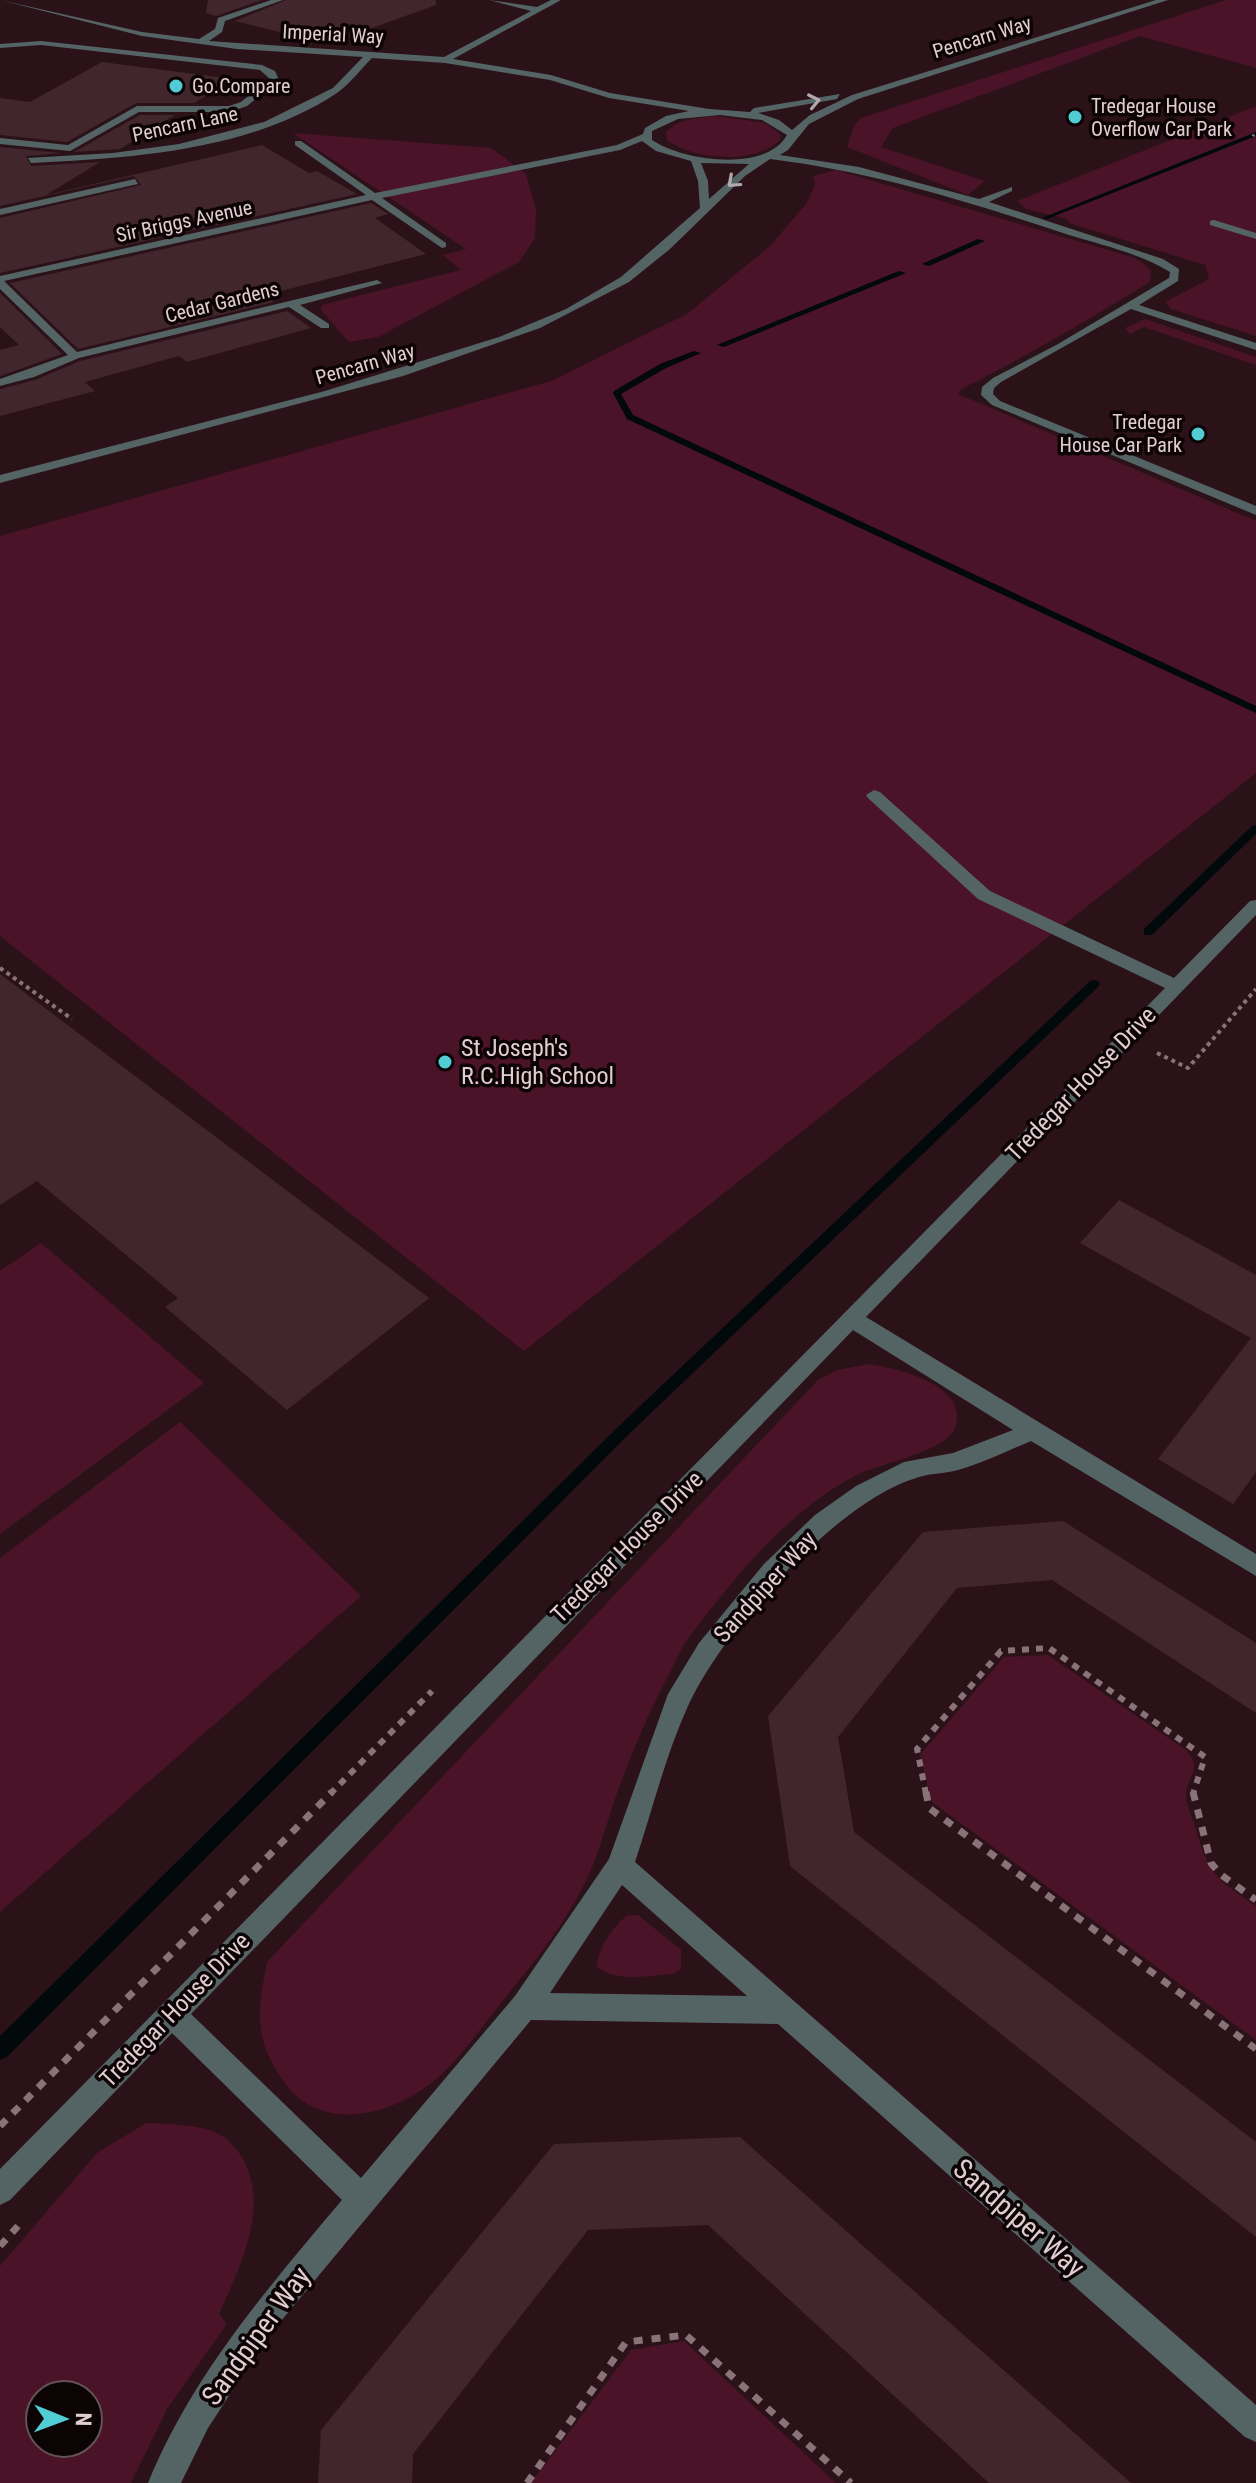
<svg xmlns="http://www.w3.org/2000/svg" width="1256" height="2483" font-family="'Roboto Condensed',sans-serif">
<rect width="100%" height="100%" fill="#2b1219"/>
<g fill="#4b1327" fill-rule="evenodd">
<path d="M1226,0H1256V68L1140,36L893,128L881,147L985,181L968,195L847,147L854,126L861,118Z"/>
<path d="M1256,106V336L1171,309L1165,302L1209,279L1205,265L1069,223L1067,219L1026,209L1017,201Z"/>
<path d="M716,116L765,123L780,134V140C755,165 693,160 667,140L666,133C678,118 698,118 716,116Z"/>
<path d="M293,133L491,148L526,174L536,209L535,238L519,262L378,337L349,342L321,310L322,305L461,270L443,255L466,249Z"/>
<path d="M836,170L1132,257L1146,265L1151,271L1150,282C1088,320 1026,357 961,389L958,394L1256,521V773L524,1351L0,936V536L551,381L687,314L769,247L806,204L815,185L813,176Z"/>
<path d="M1145,319L1256,357V365L1144,327L1130,334L1125,328Z"/>
<path d="M41,1243L204,1383L0,1534V1271Z"/>
<path d="M869,1364C898,1369 970,1384 955,1428C947,1451 882,1463 859,1474C789,1509 739,1573 692,1633C683,1644 677,1659 670,1672C649,1712 631,1754 616,1796C606,1824 599,1855 586,1881C563,1928 529,1968 497,2008C481,2028 466,2050 448,2068C405,2113 322,2140 282,2079C253,2037 258,2010 267,1962L818,1380L837,1370Z"/>
<path d="M180,1422L361,1596L0,1912V1558Z"/>
<path d="M1048,1655L1186,1750C1204,1770 1187,1774 1186,1795C1186,1804 1192,1817 1195,1825C1209,1877 1214,1876 1256,1906V2040L932,1802L920,1755L1004,1657Z"/>
<path d="M628,1915H638L681,1950V1969L674,1974C651,1975 614,1984 597,1966C597,1949 615,1924 628,1915Z"/>
<path d="M146,2123C168,2124 213,2124 229,2141C279,2191 242,2262 219,2314L227,2324L167,2409L131,2483H0V2266L97,2153ZM88,2395V2443H40V2395Z"/>
<path d="M684,2341L836,2483H531L631,2350Z"/>
</g>
<g fill="none" stroke-linecap="round" stroke-linejoin="round">
<g fill="#01090a" fill-rule="evenodd">
<path d="M1256,132V136L1047,219L1042,218Z"/>
<path d="M978,239L985,241L929,266L922,264Z"/>
<path d="M899,271L906,273L724,347L717,345Z"/>
<path d="M694,351L701,353L666,368L621,394L633,415L1256,706V713L627,419L613,393L614,391L660,364Z"/>
<path d="M1256,825V834L1152,935H1144V929L1252,826Z"/>
<path d="M1094,980L1098,981L1100,984L1098,987L631,1432L7,2057L0,2060V2036L621,1424L1090,981Z"/>
</g>
</g>
<g fill="#42262d">
<path d="M208,0H262L216,16L206,13Z"/>
<path d="M286,0H436V5L341,39L309,31L300,37L235,21Z"/>
<path d="M102,62L233,79L194,103H136L67,142L0,135V98L30,102Z"/>
<path d="M140,115H175L120,149L74,152Z"/>
<path d="M262,145L309,173L317,171L357,194L0,273V218L141,185L134,176L0,206V147L61,153L26,156L31,166L100,162L46,195Z"/>
<path d="M371,203L388,214L375,218L426,254L265,295L274,302L78,349L10,283Z"/>
<path d="M0,293L62,354L0,376V350L19,345L0,327Z"/>
<path d="M287,311L311,328L187,362L179,356L85,382L95,391L0,416V389L35,380L80,361Z"/>
<path d="M0,974L429,1298L287,1410L165,1307L178,1298L37,1181L0,1205Z"/>
<path d="M1119,1200L1256,1275V1472L1233,1504L1158,1459L1251,1338L1080,1243Z"/>
<path d="M1063,1521L1256,1643V1713L1052,1580L957,1588L838,1737L854,1832L1256,2142V2237L790,1866L768,1716L923,1532Z"/>
<path d="M740,2137L1131,2483H989L708,2225L588,2230L413,2454L412,2483H318L321,2430L554,2144Z"/>
</g>
<g fill="none" stroke-linecap="round" stroke-linejoin="round">
<path stroke="#897379" stroke-width="2" stroke-dasharray="3 3" stroke-linecap="butt" d="M1252,135L1256,136"/>
<g stroke="#897379" stroke-width="4" stroke-dasharray="4 4" stroke-linecap="butt">
<path d="M0,968L72,1019"/>
<path d="M1157,1053L1188,1068L1256,989"/>
</g>
<g stroke="#897379" stroke-width="6" stroke-dasharray="7 7" stroke-linecap="butt">
<path d="M330,1794L432,1691"/>
<path d="M926,1794L917,1749L1001,1651L1049,1648L1205,1757L1193,1794"/>
</g>
<g stroke="#897379" stroke-width="7" stroke-dasharray="9 9" stroke-linecap="butt">
<path d="M926,1792L929,1808L1256,2049"/>
<path d="M1193,1792L1211,1863L1220,1874L1256,1900"/>
<path d="M0,2126L332,1792"/>
<path d="M0,2246L18,2226"/>
<path d="M527,2483L626,2342L686,2335L851,2483"/>
</g>
<g fill="#546465" fill-rule="evenodd">
<path d="M0,0L142,32L199,39L215,29L218,18L271,0H283L225,21L222,32L209,41L444,57L531,11L489,0L537,7L551,0H561L453,59L551,75L610,93L709,109L750,112L754,108L840,94L837,99L758,113L779,120L792,130L810,115L852,95L1156,0H1168L858,99L809,124L788,150L780,155L859,167L979,199L1012,187V191L989,202L1163,259L1179,269L1178,281L1139,305L1256,343V350L1131,309L1001,382L994,388L993,394L1000,401L1256,506V515L992,405L981,395L982,387L993,378L1058,344L1169,278L1170,272C1139,253 1101,245 1066,234C969,202 874,172 770,159L745,176L670,249L629,282L540,328L403,376L0,483V475L325,391L499,337L566,309L621,277L700,208L698,181L691,161L656,151L642,141L620,150L382,198L446,243V247L442,248L372,200L4,281L77,352L377,280L382,283L300,305L329,324V328H321L289,307L79,358L34,377L0,386V379L68,355L0,289V276L366,195L295,145V141H301L375,193L617,145L643,134L645,128L666,116L689,111L609,98L550,80L445,63L372,58C361,69 350,84 337,93C249,151 134,158 31,163L28,158L113,153L179,144L264,122L333,88L363,57L237,49L142,36ZM720,115L762,120L787,135C766,173 683,161 652,140V131L678,119ZM701,163L749,164L709,199L708,181Z"/>
<path d="M41,41L262,65L275,71L279,80L247,106L230,112H139L70,151L0,144V138L68,145L137,106H229L241,102L270,79L260,70L41,45L0,48V44Z"/>
<path d="M135,179L138,184L0,215V209Z"/>
<path d="M1214,220L1256,233V239L1210,225V221Z"/>
<path d="M874,790L880,792L990,891L1174,978L1250,901L1256,900V915L866,1317L1256,1554V1576L1031,1441C1007,1451 983,1463 958,1470C944,1474 929,1473 916,1478C835,1503 723,1630 688,1706C666,1754 652,1811 635,1862L1256,2405V2442L1245,2437L778,2024L531,2020L266,2339L208,2428L181,2483H148C192,2375 268,2288 342,2200L172,2033L10,2200L0,2205V2169L1165,988L978,899L868,798L866,795ZM853,1330L1013,1430L953,1453L904,1462L856,1486L815,1515L764,1564L699,1643L668,1694L609,1859L515,1996L361,2178L191,2014ZM622,1885L747,1996L550,1993Z"/>
</g>
</g>
<defs><path id="oneway-chevron" d="M-2-3.5L2.5 0L-2 3.5" fill="none" stroke-width="1.6" stroke-linecap="round" stroke-linejoin="round" transform="scale(2)"/></defs>
<g stroke="#afa8ac">
<use href="#oneway-chevron" transform="translate(814 101) rotate(-12)"/>
<use href="#oneway-chevron" transform="translate(733 182) rotate(138)"/>
</g>
<g fill="#51ccd3" stroke="#0c0305" stroke-width="3">
<circle cx="176" cy="86" r="8"/>
<circle cx="1075" cy="117" r="8"/>
<circle cx="1198" cy="434" r="8"/>
<circle cx="445" cy="1062" r="8"/>
</g>
<g text-anchor="middle" dominant-baseline="central" stroke-width="7" stroke-linejoin="round" paint-order="stroke">
<g font-size="20" fill="#e0cdd2" stroke="#0c0305">
<text transform="translate(333 34) rotate(3)">Imperial Way</text>
<text transform="translate(982 37) rotate(-17)">Pencarn Way</text>
<text transform="translate(185 124) rotate(-12)">Pencarn Lane</text>
<text transform="translate(184 221) rotate(-12)">Sir Briggs Avenue</text>
<text transform="translate(222 302) rotate(-14)">Cedar Gardens</text>
<text transform="translate(365 364) rotate(-16)">Pencarn Way</text>
</g>
<g font-size="20" fill="#e0cdd2" stroke="#0c0305" text-anchor="start">
<text x="192" y="86">Go.Compare</text>
<text x="1091" y="106">Tredegar House<tspan x="1091" dy="23">Overflow Car Park</tspan></text>
<text x="1182" y="422" text-anchor="end">Tredegar<tspan x="1182" dy="23">House Car Park</tspan></text>
</g>
<g font-size="24" fill="#e0cdd2" stroke="#0c0305" text-anchor="start">
<text x="461" y="1048">St Joseph's<tspan x="461" dy="28">R.C.High School</tspan></text>
</g>
<g font-size="24" fill="#e0cdd2" stroke="#0c0305">
<text transform="translate(1081 1084) rotate(-46)">Tredegar House Drive</text>
<text transform="translate(627 1547) rotate(-45)">Tredegar House Drive</text>
<text transform="translate(765 1587) rotate(-48)">Sandpiper Way</text>
<text transform="translate(175 2010) rotate(-46)">Tredegar House Drive</text>
</g>
<g font-size="28" fill="#e0cdd2" stroke="#0c0305">
<text transform="translate(1019 2218) rotate(41)">Sandpiper Way</text>
<text transform="translate(256 2336) rotate(-54)">Sandpiper Way</text>
</g>
</g>
<g transform="translate(64 2419) rotate(91)"><circle r="38" fill="#0c0305" stroke="#615457" stroke-width="2"/>
<path d="M0-6L14 30L0 20L-14 30Z" fill="#51ccd3"/>
<text y="-12" font-size="22" font-weight="bold" text-anchor="middle" fill="#e0cdd2">N</text>
</g>
</svg>
